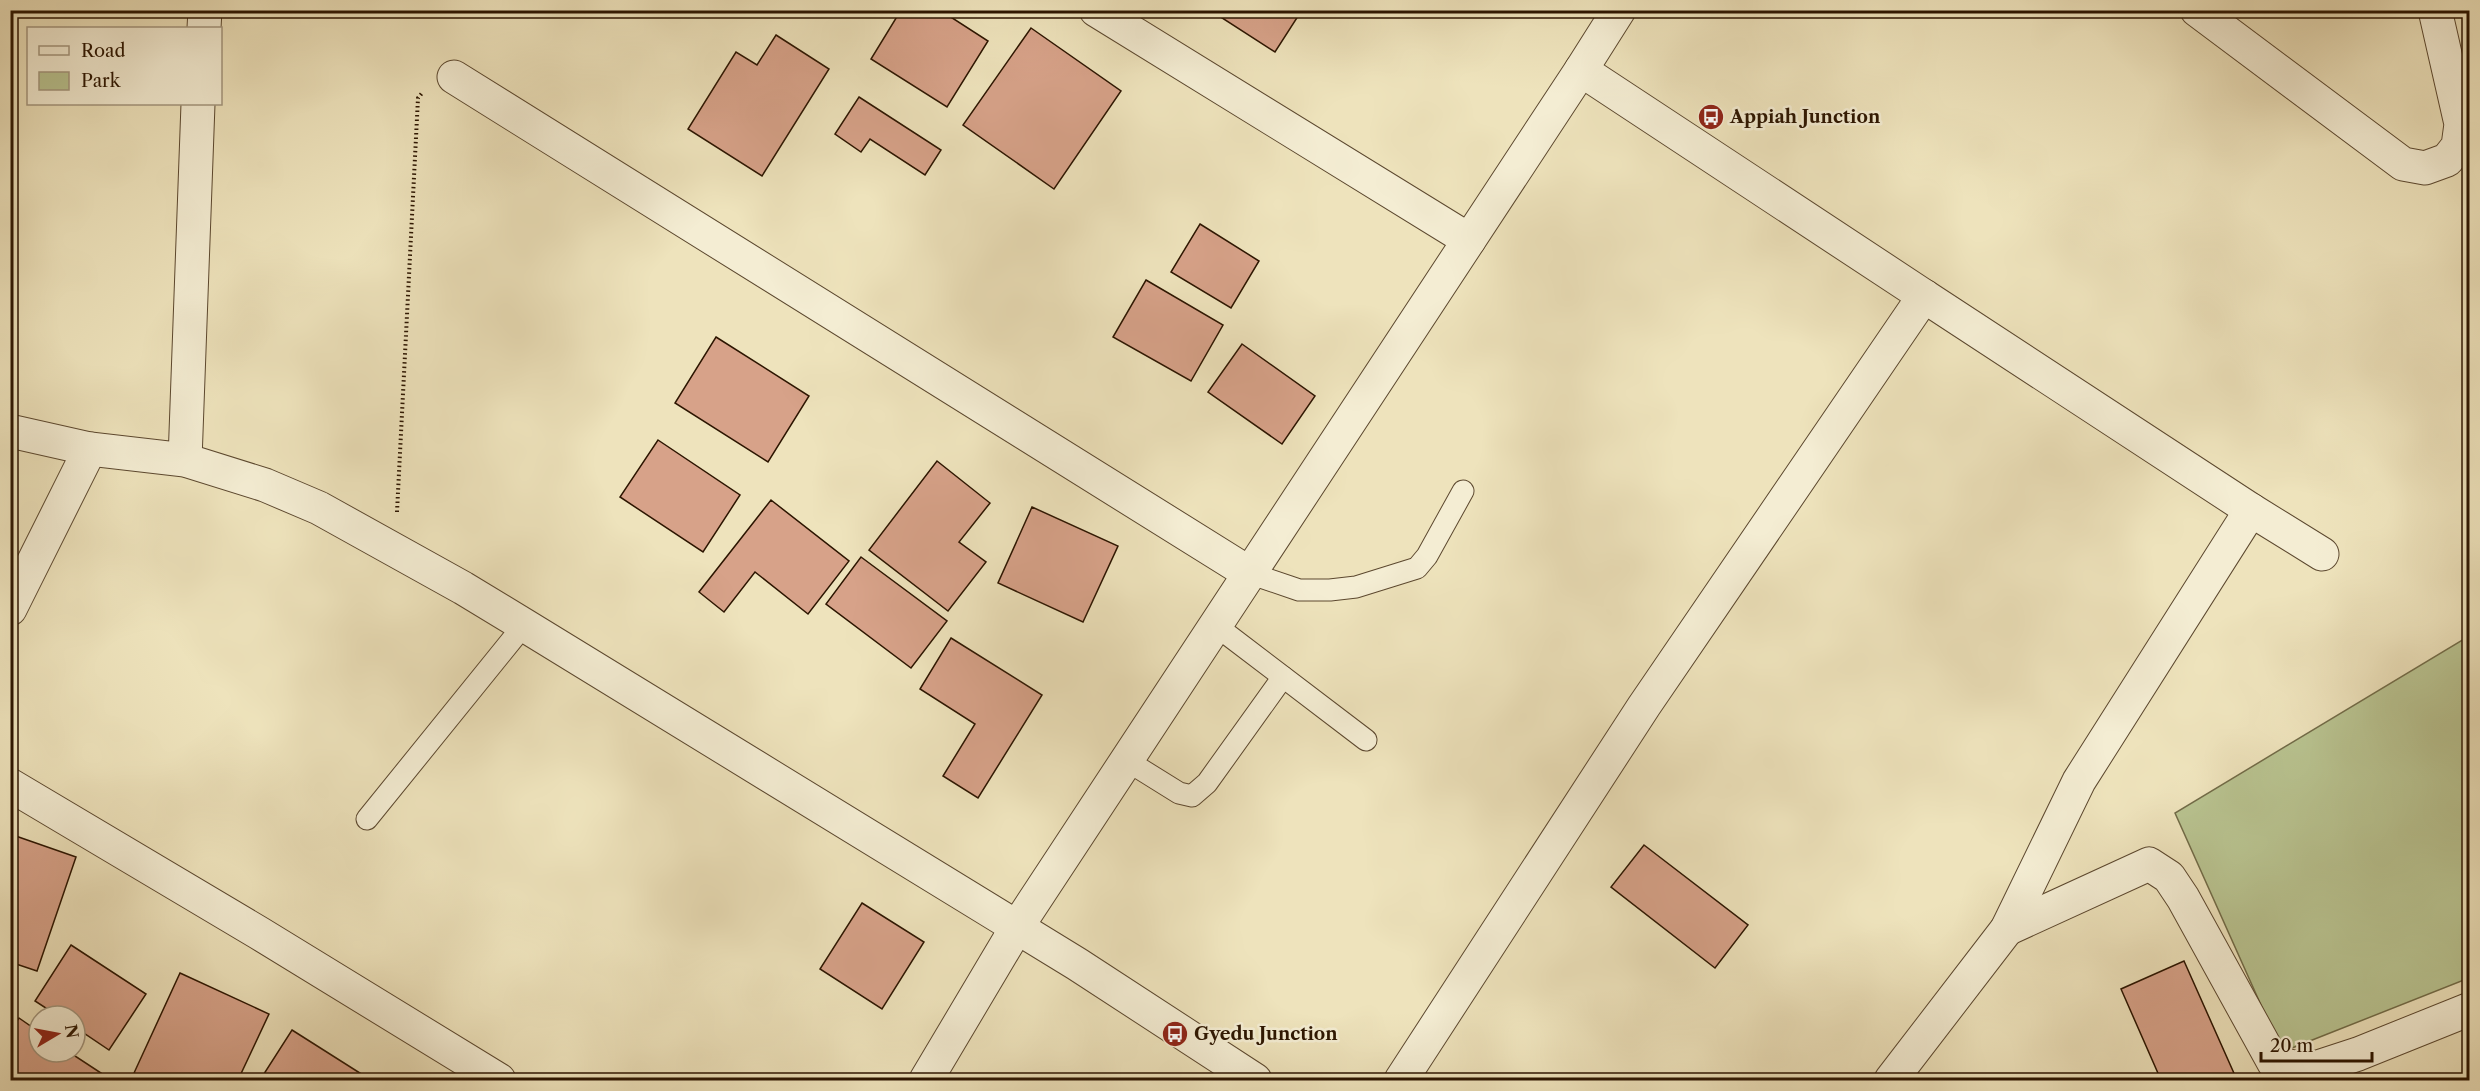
<svg xmlns="http://www.w3.org/2000/svg" width="2480" height="1091" font-family="'Libre Caslon Text',serif">
<rect width="100%" height="100%" fill="#eee3bc"/>
<filter id="stains"><feTurbulence type="fractalNoise" baseFrequency=".00333" numOctaves="4"/><feColorMatrix values="0 0 0 0 .2 0 0 0 0 .09 0 0 0 0 .02 0 0 0 .5 -.17"/></filter>
<radialGradient id="worn" r=".72"><stop offset=".6" stop-color="#630" stop-opacity="0"/><stop offset="1" stop-color="#630" stop-opacity=".3"/></radialGradient>
<path fill="#b9c491" stroke="#726c48" stroke-width="1.5" d="M2469,636V978L2282,1052L2175,813Z"/>
<g fill="#d7a289" stroke="#2c1500" stroke-width="1.5">
<path d="M901,10H940L988,41L947,107L871,59Z"/>
<path d="M1222,10H1302L1275,52L1219,16Z"/>
<path d="M1031,28L1121,91L1054,189L963,125Z"/>
<path d="M776,35L829,69L762,176L688,129L736,52L757,65Z"/>
<path d="M859,97L941,150L925,175L870,139L861,152L835,134Z"/>
<path d="M1200,224L1259,261L1231,308L1171,272Z"/>
<path d="M1146,280L1223,325L1191,381L1113,337Z"/>
<path d="M716,337L809,396L768,462L675,403Z"/>
<path d="M1242,344L1315,396L1282,444L1208,392Z"/>
<path d="M658,440L740,495L703,552L620,497Z"/>
<path d="M937,461L990,503L959,542L986,562L948,611L869,550Z"/>
<path d="M771,500L849,561L808,614L755,572L724,612L699,592Z"/>
<path d="M1032,507L1118,546L1083,622L998,583Z"/>
<path d="M861,557L947,621L911,668L826,604Z"/>
<path d="M951,638L1042,695L978,798L943,776L975,724L920,689Z"/>
<path d="M10,834L76,857L37,971L10,962Z"/>
<path d="M1644,845L1748,925L1715,968L1611,887Z"/>
<path d="M862,903L924,942L882,1009L820,969Z"/>
<path d="M71,945L146,994L109,1050L75,1027V1016H58L35,1001Z"/>
<path d="M2184,961L2237,1080H2161L2121,989Z"/>
<path d="M180,973L269,1014L238,1080H150L134,1073Z"/>
<path d="M19,1018L39,1032V1052H69L101,1073L96,1080H10V1031Z"/>
<path d="M292,1030L363,1075L359,1080H260Z"/>
</g>
<g fill="none" stroke-linecap="round" stroke-linejoin="round">
<g stroke="#5c482f" stroke-width="23">
<g id="service">
<path d="M1249,573L1299,590H1330L1356,587L1417,568L1427,556L1463,491"/>
<path d="M1215,625L1366,740"/>
<path d="M1126,760L1179,793L1192,796L1207,783L1283,677"/>
<path d="M367,819L524,625"/>
</g>
</g>
<g stroke="#5c482f" stroke-width="35">
<g id="minor">
<path d="M1096,10L1469,240"/>
<path d="M2197,10L2403,164L2425,168L2447,160L2458,146L2461,124L2435,10"/>
<path d="M204,28L205,10"/>
<path d="M454,77L1249,573"/>
<path d="M1924,296L2251,510L2322,554"/>
<path d="M10,431L90,449L185,460L265,485L319,508L463,588L524,625L1077,964L1255,1080"/>
<path d="M185,460L198,104"/>
<path d="M10,609L90,449"/>
<path d="M10,785L259,933L499,1080"/>
<path d="M2007,929L2149,864L2169,877L2183,898L2274,1063L2309,1070L2358,1054L2470,1009"/>
<path d="M926,1080L1017,927L1581,70"/>
<path d="M1891,1080L2007,929L2079,781L2251,510"/>
</g>
</g>
<g stroke="#5c482f" stroke-width="35">
<path id="tertiary" d="M1401,1080L1644,706L1924,296L1581,70L1619,10"/>
</g>
<path stroke="#2c1500" stroke-width="4" stroke-dasharray="1.5 3" stroke-linecap="butt" d="M397,512L418,98L422,93"/>
<use href="#service" stroke="#f4edd3" stroke-width="21"/>
<use href="#minor" stroke="#f4edd3" stroke-width="33"/>
<use href="#tertiary" stroke="#f4edd3" stroke-width="33"/>
</g>
<defs>
<g id="bus-disc" transform="scale(1.35)"><circle r="9.5" fill="#8f2418" stroke="#f4edd3"/><path d="M-5-6H5V4H4V6H2V4H-2V6H-4V4H-5ZM-3.5-4V0h7V-4ZM-3.5 1.2v1.5H-2V1.2ZM2 1.2v1.5H3.5V1.2Z" fill="#fff"/></g>
</defs>
<g fill-rule="evenodd">
<use href="#bus-disc" x="1711" y="117"/>
<use href="#bus-disc" x="1175" y="1034"/>
</g>
<g text-anchor="middle" dominant-baseline="central" stroke-width="5" stroke-linejoin="round" paint-order="stroke">
<g font-size="18" font-weight="bold" fill="#2c1500" stroke="#f4edd3" text-anchor="start">
<text x="1730" y="117">Appiah Junction</text>
<text x="1194" y="1034">Gyedu Junction</text>
</g>
</g>
<rect width="2480" height="1091" fill="none" stroke="#eee3bc" stroke-width="36"/>
<rect x="12" y="12" width="2456" height="1067" fill="none" stroke="#2c1500" stroke-width="3"/>
<rect x="18" y="18" width="2444" height="1055" fill="none" stroke="#2c1500" stroke-width="1.5"/>
<rect x="27" y="27" width="195" height="78" fill="#f4edd3" stroke="#a4977f" stroke-width="1.5"/>
<rect x="39" y="46" width="30" height="9" fill="#f4edd3" stroke="#a4977f" stroke-width="1.5"/>
<text x="81" y="57" font-size="18" fill="#2c1500">Road</text>
<rect x="39" y="72" width="30" height="18" fill="#b9c491" stroke="#a4977f" stroke-width="1.5"/>
<text x="81" y="87" font-size="18" fill="#2c1500">Park</text>
<g transform="translate(57 1034) rotate(80)"><circle r="28" fill="#f4edd3" stroke="#a4977f" stroke-width="1.5"/>
<path d="M0-4.5L10 22L0 15L-10 22Z" fill="#8f2418"/>
<text y="-9" font-size="16" font-weight="bold" text-anchor="middle" fill="#2c1500">N</text>
</g>
<path d="M2261 1052v9h111v-9" fill="none" stroke="#2c1500" stroke-width="3"/>
<text x="2270" y="1052" font-size="18" fill="#2c1500" stroke="#f4edd3" stroke-width="4.5" paint-order="stroke">20 m</text>
<rect width="100%" height="100%" filter="url(#stains)"/>
<rect width="100%" height="100%" fill="url(#worn)"/>
</svg>
